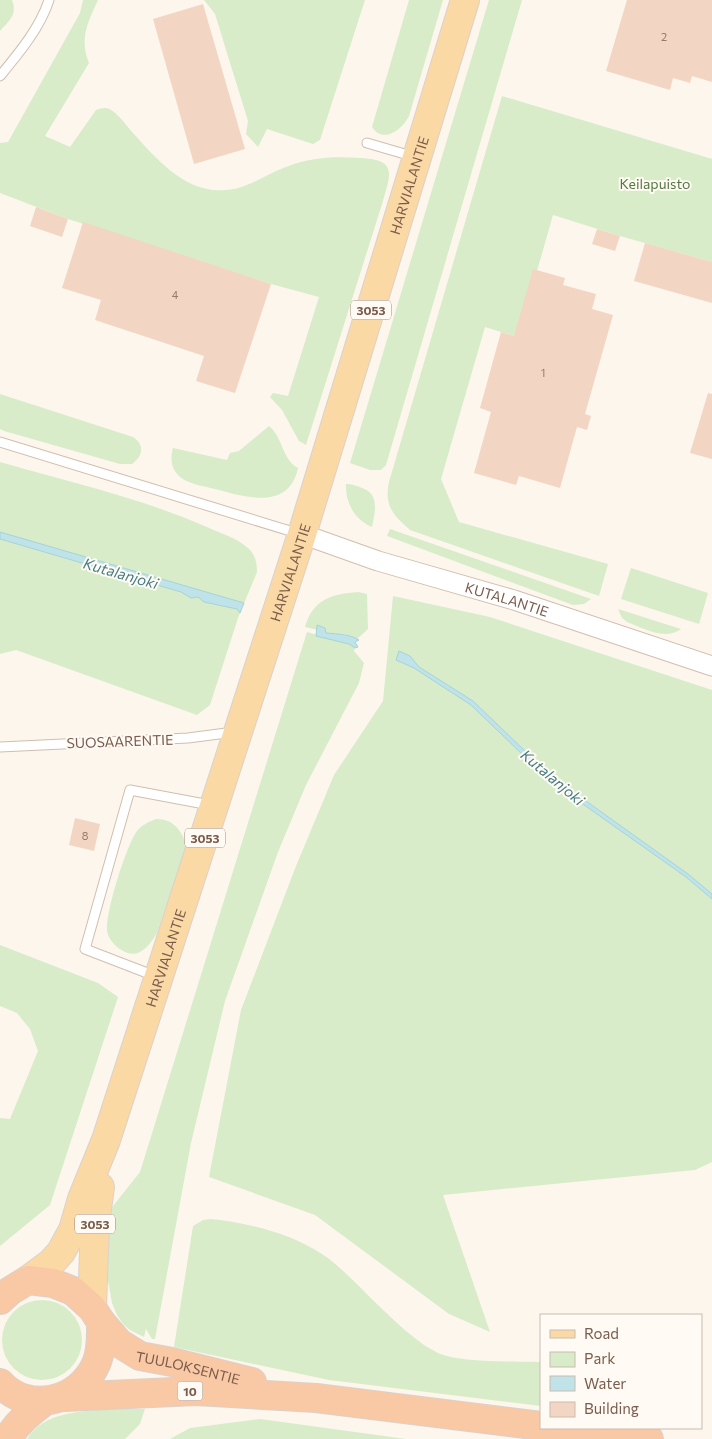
<svg xmlns="http://www.w3.org/2000/svg" width="712" height="1439" font-family="Commissioner,sans-serif">
<rect width="100%" height="100%" fill="#fdf6ec"/>
<g fill="#d8ecc9">
<path d="M0,0H12C18,14 9,21 0,31Z"/>
<path d="M83,0H98C88,22 79,39 89,63L45,136L70,147L96,110C102,108 106,107 111,110C119,115 126,125 132,132C157,159 185,194 226,190C247,189 266,174 286,167C310,157 335,156 361,158C397,160 391,173 383,201L306,445L299,441L282,410L270,397L273,393L288,396L319,297L271,284L68,219L0,193V143L8,142L80,13Z"/>
<path d="M204,0H365L320,140L313,144L267,129L258,147L246,134L248,121L215,14Z"/>
<path d="M409,0H443L409,116C402,130 383,144 372,127Z"/>
<path d="M489,0H522L386,465L381,470H370L350,463Z"/>
<path d="M502,96L712,159V262L620,236L553,215L537,271L514,336L485,327L441,479L459,522L608,564L599,596L410,530C393,515 384,506 389,482Z"/>
<path d="M0,394L133,437C145,445 143,456 132,464H120L4,431L0,429Z"/>
<path d="M269,426C283,437 282,460 298,468C289,511 245,497 215,489C204,486 187,484 179,476C171,468 170,458 173,448L227,460L230,453L239,451Z"/>
<path d="M0,462C69,482 141,498 207,527C220,533 237,538 248,548C255,554 257,562 257,572L238,618L210,705L197,715L16,650L0,654Z"/>
<path d="M346,484C352,484 357,486 362,488C380,494 375,512 372,527C355,520 345,503 346,484Z"/>
<path d="M390,529L591,599L584,604L573,605L387,536Z"/>
<path d="M631,568L708,593L699,624L621,599Z"/>
<path d="M358,592L367,594L368,629L357,639L344,634L326,633L317,625L318,630L305,627C313,599 332,594 358,592Z"/>
<path d="M393,596L490,617L712,690V1162L695,1170L443,1195L490,1332L449,1314L315,1215L209,1177L241,1010L296,866L334,775L383,701Z"/>
<path d="M618,609L681,629C665,641 643,628 627,622L622,618Z"/>
<path d="M307,632L349,644L355,648L354,651L364,663L359,683L306,785L278,852L225,1001L191,1143L155,1339H152L146,1329L144,1337L130,1330L123,1324L117,1315L112,1303L107,1275L109,1211L140,1172Z"/>
<path d="M156,819C173,818 185,833 186,849L157,933C152,941 147,949 138,953C125,957 109,943 107,931C105,913 126,846 137,831C142,825 148,822 156,819Z"/>
<path d="M0,945L98,983L118,997L50,1205L0,1246V1118L10,1119L38,1051L30,1029L17,1013L0,1006Z"/>
<path d="M211,1219C248,1223 290,1233 322,1254C343,1268 361,1289 379,1306C397,1323 416,1342 438,1353C460,1363 515,1361 541,1362V1406L329,1380L174,1347L193,1226L203,1220Z"/>
<circle cx="42" cy="1340" r="40"/>
<path d="M109,1409H145L140,1424L125,1439H27C45,1411 79,1412 109,1409Z"/>
<path d="M260,1419L406,1439H170L190,1428Z"/>
</g>
<g fill="#bfe3e8" stroke="#a5d3da">
<path d="M0,532L244,603L240,613L237,609L204,602L198,597L191,598L181,592L0,539Z"/>
<path d="M317,625L325,628L326,633C338,634 349,634 359,640L355,642L358,647L355,648L349,644L316,636Z"/>
<path d="M399,651L410,656L419,667L473,701L551,776L688,874L712,894V899L686,877L549,780L471,705L414,668L396,660Z"/>
</g>
<g fill="#f3d5c3">
<path d="M627,0H712V82L692,76L690,83L673,78L670,90L606,71Z"/>
<path d="M203,4L245,149L194,164L153,19Z"/>
<path d="M36,207L68,219L62,237L30,226Z"/>
<path d="M83,222L271,284L235,393L196,381L204,356L95,320L101,300L62,288Z"/>
<path d="M597,229L620,236L615,251L592,244Z"/>
<path d="M645,243L712,262V303L634,281Z"/>
<path d="M533,269L565,278L563,285L596,294L592,309L613,315L585,414L591,416L587,430L577,427L560,488L519,476L516,485L474,473L491,412L480,408L501,332L514,336Z"/>
<path d="M708,393L712,394V459L690,453Z"/>
<path d="M75,818L100,824L94,851L69,845Z"/>
</g>
<g fill="none" stroke-linecap="round" stroke-linejoin="round">
<g stroke="#d1beb0" stroke-width="11">
<g id="service">
<path d="M0,76C19,53 40,28 49,0"/>
<path d="M367,143L415,157"/>
<path d="M0,442L300,534"/>
<path d="M0,747L188,738L234,732"/>
<path d="M155,976L85,949L130,790L210,805"/>
</g>
</g>
<g stroke="#d1beb0" stroke-width="21">
<g id="minor">
<path id="s1" d="M302,534L378,561L514,600L712,666"/>
</g>
</g>
<g stroke="#dad1cd" stroke-width="30">
<g id="primary">
<path id="s2" d="M28,1280L51,1263L61,1252L73,1230L82,1199L106,1140L302,534L465,0"/>
<path d="M92,1308L95,1223L100,1187"/>
</g>
</g>
<g stroke="#dad1cd" stroke-width="30">
<g id="trunk">
<path id="s3" d="M0,1300L10,1291L28,1280L53,1283L73,1291L92,1308L101,1322L119,1343L140,1356L172,1362L252,1382"/>
<path d="M0,1383C29,1415 80,1401 96,1364C102,1351 101,1336 101,1322"/>
<path d="M65,1397L196,1391L316,1398L541,1426"/>
<path d="M559,1428L649,1439"/>
<path d="M8,1439C16,1423 31,1412 45,1401"/>
</g>
</g>
<use href="#service" stroke="#fff" stroke-width="9"/>
<use href="#minor" stroke="#fff" stroke-width="19"/>
<use href="#primary" stroke="#fbd9a5" stroke-width="28"/>
<use href="#trunk" stroke="#f9c8a4" stroke-width="28"/>
</g>
<g text-anchor="middle" dominant-baseline="central" stroke-width="4" stroke-linejoin="round" paint-order="stroke">
<g font-size="11" fill="#987a6a">
<text x="664" y="36">2</text>
<text x="175" y="294">4</text>
<text x="543" y="372">1</text>
<text x="85" y="835">8</text>
</g>
<g fill="#fffaf3" stroke="#a28b7f" stroke-width="1">
<rect x="351" y="300.5" width="40" height="19" rx="4"/>
<rect x="185" y="828.5" width="40" height="19" rx="4"/>
<rect x="75" y="1214.5" width="40" height="19" rx="4"/>
<rect x="177.5" y="1381.5" width="25" height="19" rx="4"/>
</g>
<g font-size="12" font-weight="bold" fill="#7a5c4d">
<text x="371" y="310">3053</text>
<text x="205" y="838">3053</text>
<text x="95" y="1224">3053</text>
<text x="190" y="1391">10</text>
</g>
<g font-size="14" fill="#537a41" stroke="#fffaf3">
<text x="655" y="183">Keilapuisto</text>
</g>
<g font-size="14" fill="#7a5c4d" stroke="#fffaf3">
<text stroke="none"><textPath href="#s2" startOffset="1166">HARVIALANTIE</textPath></text>
<text stroke="none"><textPath href="#s2" startOffset="761">HARVIALANTIE</textPath></text>
<text stroke="none"><textPath href="#s1" startOffset="215">KUTALANTIE</textPath></text>
<text transform="translate(120 741) rotate(-2)">SUOSAARENTIE</text>
<text stroke="none"><textPath href="#s2" startOffset="356">HARVIALANTIE</textPath></text>
<text stroke="none"><textPath href="#s3" startOffset="225">TUULOKSENTIE</textPath></text>
</g>
<g font-size="15" font-style="italic" fill="#437c86" stroke="#fffaf3">
<text transform="translate(121 573) rotate(16)">Kutalanjoki</text>
<text transform="translate(553 777) rotate(40)">Kutalanjoki</text>
</g>
</g>
<rect x="540" y="1314" width="162" height="115" fill="#fffaf3" stroke="#cabbb1"/>
<rect x="550" y="1330" width="25" height="8" fill="#fbd9a5" stroke="#cabbb1"/>
<text x="584" y="1339" font-size="15" fill="#7a5c4d">Road</text>
<rect x="550" y="1352" width="25" height="15" fill="#d8ecc9" stroke="#cabbb1"/>
<text x="584" y="1364" font-size="15" fill="#7a5c4d">Park</text>
<rect x="550" y="1376" width="25" height="15" fill="#bfe3e8" stroke="#cabbb1"/>
<text x="584" y="1389" font-size="15" fill="#7a5c4d">Water</text>
<rect x="550" y="1402" width="25" height="15" fill="#f3d5c3" stroke="#cabbb1"/>
<text x="584" y="1414" font-size="15" fill="#7a5c4d">Building</text>
</svg>
